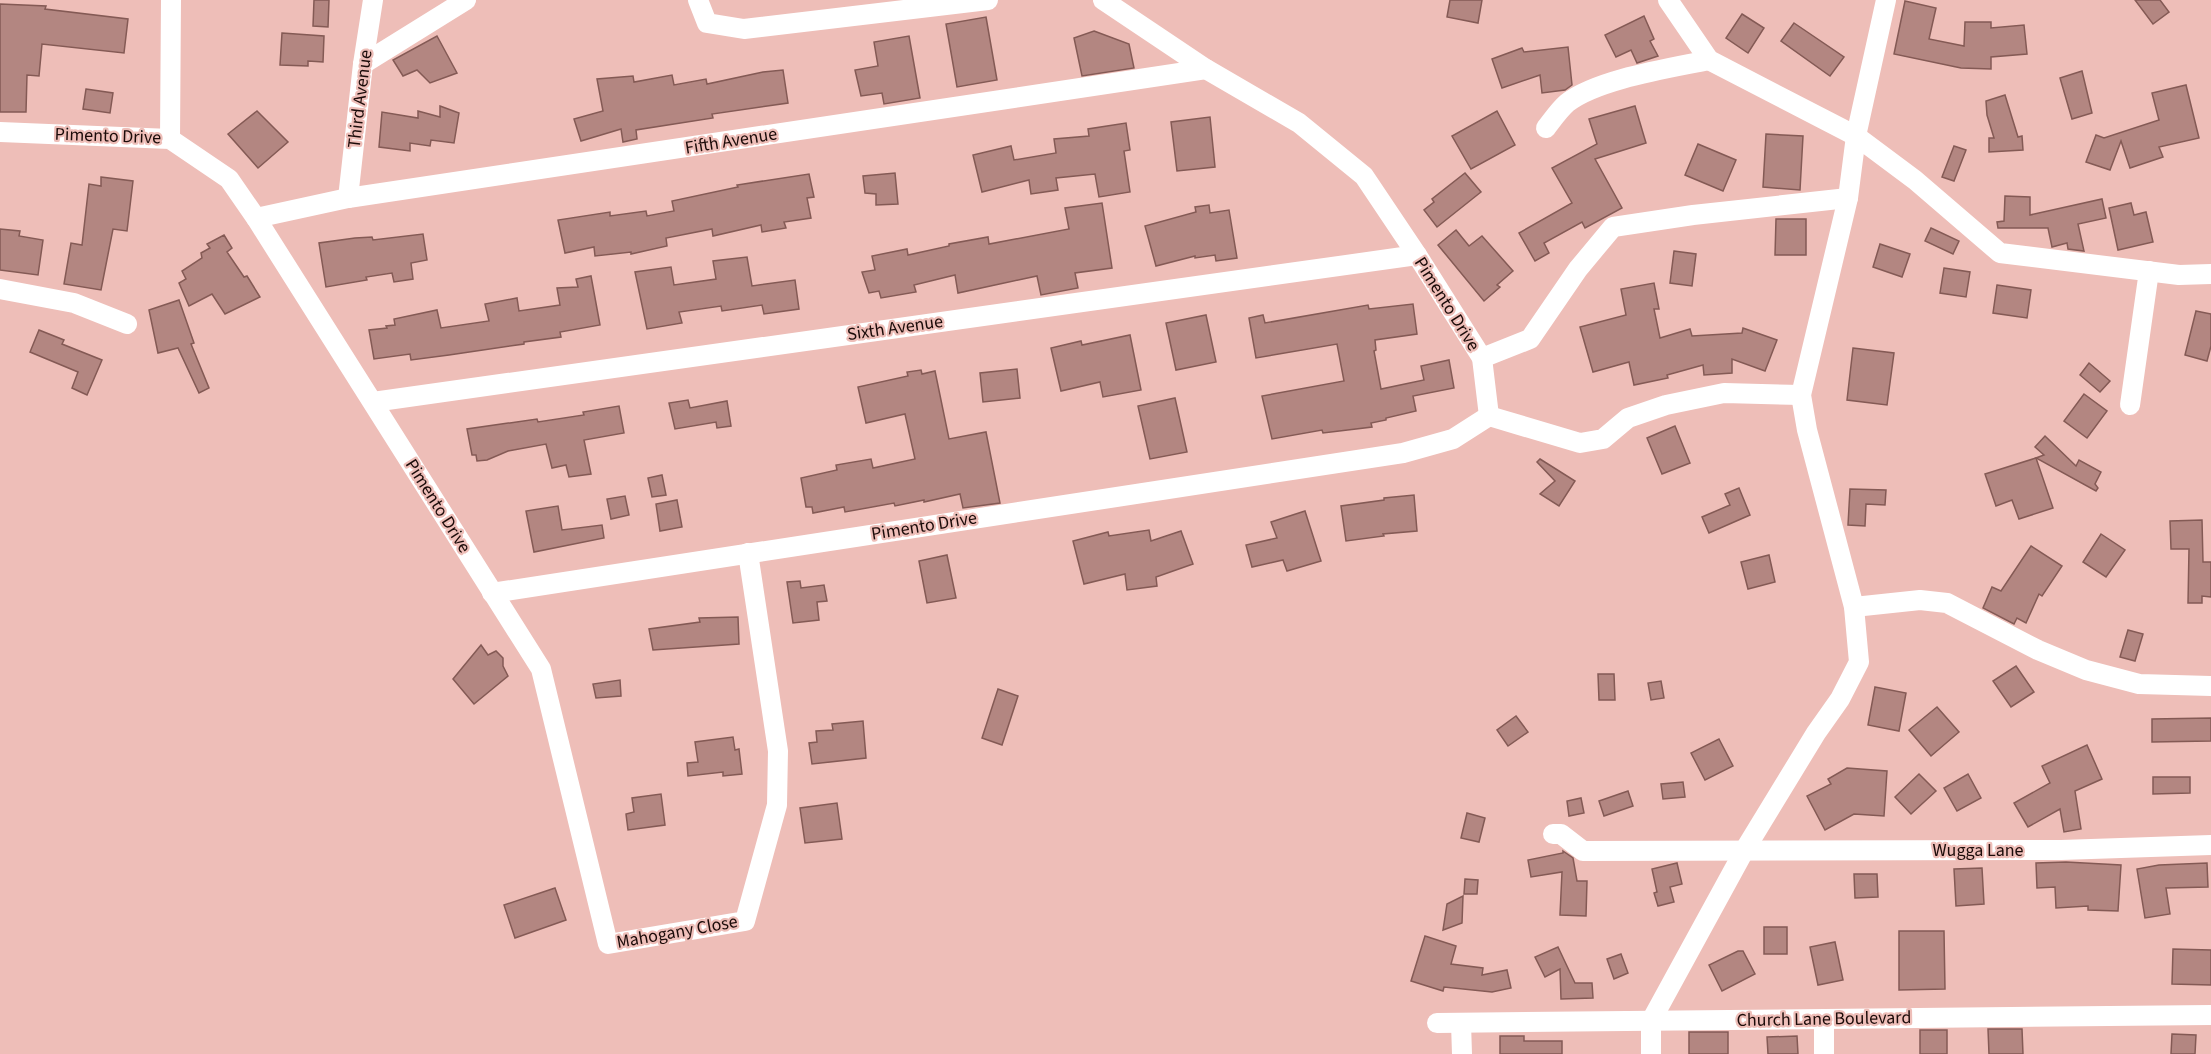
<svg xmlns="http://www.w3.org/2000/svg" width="2211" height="1054" font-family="'Source Sans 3',sans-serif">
<rect width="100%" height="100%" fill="#eebeb8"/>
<g fill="#b38681" stroke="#845a55" stroke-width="1.5">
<path d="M314,0H329L328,27L313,26Z"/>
<path d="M1450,0H1482L1478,23L1447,17Z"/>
<path d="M2135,0H2160L2169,12L2153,24Z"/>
<path d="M1905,1L1936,8L1929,39L1964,46L1965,22H1991V28L2024,25L2027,54L1991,57V69L1961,68L1894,54Z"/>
<path d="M0,4L46,6L45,9L128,19L124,53L42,44L39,76L27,75L26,112H0Z"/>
<path d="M1742,14L1764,28L1748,53L1726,38Z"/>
<path d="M1644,16L1654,39L1650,41L1658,56L1637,63L1631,50L1616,57L1605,35Z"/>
<path d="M986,17L997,80L957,87L946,24Z"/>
<path d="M1794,23L1844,57L1830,76L1781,41Z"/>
<path d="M1094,31L1129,44L1134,68L1082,76L1074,38Z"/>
<path d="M282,33L324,36L323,62L308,61V66L280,65Z"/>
<path d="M437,36L457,73L430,83L417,70L403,76L393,60Z"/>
<path d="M909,36L920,98L884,104L882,93L861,96L855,70L878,66L874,42Z"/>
<path d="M1568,47L1572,85L1565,90L1542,93L1540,75L1502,88L1492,59L1522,48L1524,52Z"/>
<path d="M783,70L788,103L712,114L713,118L636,130L637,139L623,142L621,129L581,141L574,119L603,111L597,79L633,76L634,82L672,75L674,85L706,79L707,84L763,72Z"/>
<path d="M2082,71L2092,113L2072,119L2060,78Z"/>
<path d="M2186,85L2199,138L2159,147L2163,157L2130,168L2121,141L2110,170L2086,162L2096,135L2104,138L2159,120L2152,93Z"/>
<path d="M86,89L113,93L110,113L83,109Z"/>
<path d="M2005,95L2018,137L2022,136L2023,150L1989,152V138H1994L1987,115L1986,101Z"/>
<path d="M440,106L459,113L454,143L431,140L430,146L410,143V151L379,147L382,112L418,118V111L440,117Z"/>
<path d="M1635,106L1646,143L1595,159L1622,208L1585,228L1582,222L1544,243L1549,253L1535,261L1519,233L1572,203L1552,168L1597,144L1589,119Z"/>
<path d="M257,111L288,142L258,168L228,134Z"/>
<path d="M1497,111L1515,145L1471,169L1452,136Z"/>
<path d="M1210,117L1215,167L1177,171L1171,122Z"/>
<path d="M1126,123L1130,150L1124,151L1130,192L1099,197L1095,174L1056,178L1058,190L1031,194L1029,180L982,192L973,155L1011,146L1014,160L1056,153L1054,139L1089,136L1088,129Z"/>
<path d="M1766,134L1803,136L1800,190L1763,187Z"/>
<path d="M1698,144L1736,160L1723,191L1685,175Z"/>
<path d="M1954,146L1966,150L1954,181L1942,177Z"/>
<path d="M895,173L898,204L876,205V194L865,193L863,176Z"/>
<path d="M1465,173L1481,192L1437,227L1424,210L1434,202L1432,199Z"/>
<path d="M809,174L814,197L807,198L811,218L784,222L786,228L762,232L761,225L713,236L712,229L666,238L667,246L631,254V252L595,256L594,247L565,253L558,220L610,212V216L646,211L647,216L674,211L672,201L738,187L737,185Z"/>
<path d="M101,177L133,181L127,231L113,229L101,290L64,284L71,243L82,245L89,184L101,186Z"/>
<path d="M2005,196L2030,197V215L2102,199L2106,218L2078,224L2084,251L2068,249L2067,243L2052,247L2048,228H1998L1997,222L2004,221Z"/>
<path d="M1102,203L1112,268L1075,273L1078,288L1041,295L1037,276L958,293L955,275L914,285L916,292L881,298L879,291L869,293L862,272L875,270L872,256L907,249L908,255L949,246V244L988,237L989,244L1069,229L1065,208Z"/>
<path d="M2131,203L2134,215L2146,212L2153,242L2118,250L2109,208Z"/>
<path d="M1209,205L1210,213L1229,210L1237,258L1216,261L1215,255L1195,258V256L1156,266L1145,226L1196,212L1195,207Z"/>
<path d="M1776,219H1806V255H1775Z"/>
<path d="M1931,228L1959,241L1953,254L1925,241Z"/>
<path d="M0,229L20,231L19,236L43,240L38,275L0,270Z"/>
<path d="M1456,230L1469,246L1482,236L1513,271L1497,285L1500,287L1484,301L1438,245Z"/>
<path d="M423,234L427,260L411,263L413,279L394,282L392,273L366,277L367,280L326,287L319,243L355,238L372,237L373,240Z"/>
<path d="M224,235L232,248L227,252L244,277L247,276L260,297L225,314L212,294L189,306L179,283L186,279L182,271L202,258L201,253L210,248L207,244Z"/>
<path d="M1880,244L1910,254L1902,277L1873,267Z"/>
<path d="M1674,251L1696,254L1692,286L1670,283Z"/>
<path d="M747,257L752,286L795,280L799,309L764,314L762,305L722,311L721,306L679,312L682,323L647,329L635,272L671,267L674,285L716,279L713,261Z"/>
<path d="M1944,268L1970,272L1966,297L1940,293Z"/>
<path d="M591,276L600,325L560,332L561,337L524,342V344L449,355L411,360L410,354L374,359L369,330L387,328L386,326L395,325L394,319L437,310L441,328L489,321L485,304L517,298L519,311L560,305L557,288L578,287L576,279Z"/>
<path d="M1654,283L1659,309H1654L1660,338L1690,329L1692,336L1742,333L1743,328L1777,340L1765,371L1732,359V373L1704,375L1703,365L1667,375L1668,378L1634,385L1629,362L1593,372L1580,327L1626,315L1621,289Z"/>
<path d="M1997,285L2031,290L2027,318L1993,313Z"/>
<path d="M179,300L194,343L191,344L209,388L199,393L178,348L158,353L149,310Z"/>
<path d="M1413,304L1417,334L1375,340L1376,350L1374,351L1381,389L1424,380L1421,366L1449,360L1454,388L1413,396L1416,411L1386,418V420L1371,423L1372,427L1323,433L1322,430L1272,439L1262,396L1344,381L1337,344L1256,358L1249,318L1263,315L1265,323L1368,305L1369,309Z"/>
<path d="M2196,311L2211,314V346L2207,361L2185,355Z"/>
<path d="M1206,315L1216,362L1176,370L1166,323Z"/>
<path d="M39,330L64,340L62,344L102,360L87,395L72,388L78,372L30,352Z"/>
<path d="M1130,335L1141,390L1103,397L1100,382L1061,391L1051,348L1081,341L1082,345Z"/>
<path d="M1853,348L1894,353L1887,405L1847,400Z"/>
<path d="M2089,363L2110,381L2100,392L2080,375Z"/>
<path d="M1017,369L1020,398L983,402L980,373Z"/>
<path d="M921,370L922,374L935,371L949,439L986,432L1000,503L963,508L960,494L924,502V500L895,506L894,503L845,512L844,507L813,513L812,507H806L801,478L837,470L836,465L871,459L873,468L915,459L905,414L866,423L858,387L908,376L907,372Z"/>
<path d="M2084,394L2107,411L2087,438L2064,421Z"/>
<path d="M1175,398L1187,452L1150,459L1138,406Z"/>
<path d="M688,400L690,408L727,401L731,426L717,428L716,422L675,429L669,403Z"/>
<path d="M619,406L624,433L584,440L591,474L569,477L566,465L552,468L546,444L508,451L487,460L477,461L476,455H472L467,429L537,419L538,422L584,415L583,412Z"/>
<path d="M1675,426L1690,463L1662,474L1647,438Z"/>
<path d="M2045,436L2076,466L2079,460L2101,472L2095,484L2098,488L2096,491L2036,458L2044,455L2035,447Z"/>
<path d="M2036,458L2053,508L2019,519L2012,500L1996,506L1985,474Z"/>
<path d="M1540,459L1575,481L1559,506L1540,494L1555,481L1537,462Z"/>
<path d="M662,475L666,495L652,497L648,478Z"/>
<path d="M1739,488L1750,515L1709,533L1702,517L1730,505L1725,494Z"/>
<path d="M1850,489L1886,490L1885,505L1866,504L1865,526L1848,525Z"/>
<path d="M1414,495L1417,531L1383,534L1384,536L1346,541L1341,506L1384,500V498Z"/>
<path d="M625,496L629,515L611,519L607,499Z"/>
<path d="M677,500L682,527L660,531L656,504Z"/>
<path d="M558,506L562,530L602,525L604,538L534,552L526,511Z"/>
<path d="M1305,511L1321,561L1287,571L1283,560L1252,567L1246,545L1277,538L1271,522Z"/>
<path d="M2202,520L2203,562H2211V597L2202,596V603H2188L2189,549H2171L2170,521Z"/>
<path d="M1149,530L1151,541L1181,531L1193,564L1156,577L1157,586L1127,590L1125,574L1084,584L1073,541L1108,532L1109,536Z"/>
<path d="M2101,534L2125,550L2106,577L2083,562Z"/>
<path d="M2031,546L2062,566L2042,596L2039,594L2026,623L2017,618L2014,624L1983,608L1992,587L2001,591Z"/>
<path d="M947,555L956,598L927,603L919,561Z"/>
<path d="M1769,555L1775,582L1748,589L1741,562Z"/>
<path d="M800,581L801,588L824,585L827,601L817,602L819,620L793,623L787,582Z"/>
<path d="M738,617L739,644L653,650L649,629L700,622L699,618Z"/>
<path d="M2128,630L2143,634L2135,661L2120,657Z"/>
<path d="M481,645L488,655L496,651L503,658V666L508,676L474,704L453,679Z"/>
<path d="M2016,666L2034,692L2011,707L1993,681Z"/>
<path d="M1598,674H1614L1615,700H1599Z"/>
<path d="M620,680L621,696L596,698L593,684Z"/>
<path d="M1661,681L1664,698L1651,700L1648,683Z"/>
<path d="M1875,687L1906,693L1899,731L1868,725Z"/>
<path d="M998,689L1018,696L1002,745L982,738Z"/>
<path d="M1937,707L1959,732L1931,756L1909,730Z"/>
<path d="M1516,716L1528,732L1508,746L1497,730Z"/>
<path d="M2211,718V741L2152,742V719Z"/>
<path d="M863,721L866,758L812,764L809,743L817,742L816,731L833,730L832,724Z"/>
<path d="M733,737L735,750L739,749L742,774L723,776V772L688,776L687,763L698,762L695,742Z"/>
<path d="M1719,739L1733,766L1705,780L1691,753Z"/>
<path d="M2087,745L2102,779L2075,791L2081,829L2064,832L2060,809L2028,827L2014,803L2050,783L2042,766Z"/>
<path d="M1847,768L1887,771L1884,816L1854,814L1825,830L1807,796L1831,784L1828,779Z"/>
<path d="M1919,774L1936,791L1911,814L1895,797Z"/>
<path d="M1968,774L1981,798L1957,811L1944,788Z"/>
<path d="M2153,777H2190V793L2153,794Z"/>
<path d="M1683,782L1685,797L1663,799L1661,784Z"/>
<path d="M1628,791L1633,806L1604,816L1599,801Z"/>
<path d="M661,794L665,825L628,830L626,814L634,812L632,798Z"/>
<path d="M1581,798L1584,813L1569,816L1567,801Z"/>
<path d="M837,803L842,839L805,843L800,808Z"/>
<path d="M1467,813L1485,818L1479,842L1461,838Z"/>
<path d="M1563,851L1573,858L1577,881H1587L1586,916L1560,915L1562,872L1531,877L1528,860L1563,853Z"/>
<path d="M2066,862L2121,865L2118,911L2088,910V906L2056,908L2055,887L2037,888L2036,863Z"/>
<path d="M1677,863L1682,884L1670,887L1674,902L1658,906L1654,893L1657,892L1652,869Z"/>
<path d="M2207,863L2208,887L2166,888L2170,914L2145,918L2137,869L2159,865Z"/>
<path d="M1982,868L1984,904L1956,906L1954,869Z"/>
<path d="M1854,874H1877L1878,897L1855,898Z"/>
<path d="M1465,879L1478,880L1477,894H1464Z"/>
<path d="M555,888L566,920L515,938L504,905Z"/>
<path d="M1463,896L1462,923L1443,930L1447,904Z"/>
<rect x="1764" y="927" width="23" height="27"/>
<path d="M1899,931H1944L1945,989L1899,990Z"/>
<path d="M1425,936L1456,946L1451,964L1483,968L1482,975L1507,970L1511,988L1492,992L1444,987L1443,991L1411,981Z"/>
<path d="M1835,942L1843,980L1818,985L1810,947Z"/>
<path d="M1558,947L1575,983H1592L1593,998L1561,999L1560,969L1545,977L1535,957Z"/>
<path d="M2173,949L2211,950V985L2172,984Z"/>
<path d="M1738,951H1743L1755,974L1722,991L1709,965Z"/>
<path d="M1621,954L1628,973L1614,979L1607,959Z"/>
<path d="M1988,1029H2022L2023,1054H1989Z"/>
<rect x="1920" y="1030" width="27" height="24"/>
<rect x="1689" y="1032" width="39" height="22"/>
<path d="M2172,1034L2196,1035L2195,1054H2171Z"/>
<path d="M1500,1036H1524V1041H1562V1054H1500Z"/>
<path d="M1797,1036L1798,1054H1768L1767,1037Z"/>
</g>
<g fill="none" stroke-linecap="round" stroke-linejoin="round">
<g stroke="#fff" stroke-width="20">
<path d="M698,0L707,23L744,29L988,0"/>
<path d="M1103,0L1206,69L1299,123L1364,176L1417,255L1482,358L1489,416"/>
<path d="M1668,0L1709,60L1856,136L1915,180L2000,253L2179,275L2211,274"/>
<path d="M363,64L466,0"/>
<path d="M1546,128C1553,119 1559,110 1567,103C1597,79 1671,68 1709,60"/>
<path d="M0,132L170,139L229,179L256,218L541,669L608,944L745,921L777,805L778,751L748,553"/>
<path d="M170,139L171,0"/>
<path d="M348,198L363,64L373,0"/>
<path d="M256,218L348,198L1206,69"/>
<path d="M0,289L74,303L127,324"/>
<path d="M1482,358L1530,339L1578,269L1613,227L1693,215L1848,198"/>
<path d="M373,402L1417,255"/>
<path d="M2130,405L2149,271"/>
<path d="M1489,416L1580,443L1603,439L1628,418L1666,405L1724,393L1801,395"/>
<path d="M492,593L1403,453L1453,439L1489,416"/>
<path d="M1854,607L1920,600L1947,603L2038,650L2086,670L2139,684L2211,686"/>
<path d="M1553,834H1561L1583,851L2061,850L2211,845"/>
<path d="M1437,1023L2211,1015"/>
<path d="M1461,1023L1462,1054"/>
<path d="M1651,1054V1021L1744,851L1816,733L1840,699L1859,662L1854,607L1807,430L1801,395L1848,198L1856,136L1886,0"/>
<path d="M1824,1054V1020"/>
</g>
</g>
<g text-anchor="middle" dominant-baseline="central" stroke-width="4.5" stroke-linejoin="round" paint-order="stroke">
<g font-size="18" fill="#1b0b09" stroke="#eebeb8">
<text transform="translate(360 99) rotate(-83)">Third Avenue</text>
<text transform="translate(108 136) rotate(2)">Pimento Drive</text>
<text transform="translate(731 141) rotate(-9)">Fifth Avenue</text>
<text transform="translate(1447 304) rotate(58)">Pimento Drive</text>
<text transform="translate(895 328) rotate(-8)">Sixth Avenue</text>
<text transform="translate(438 506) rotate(58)">Pimento Drive</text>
<text transform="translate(924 526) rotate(-9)">Pimento Drive</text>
<text x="1978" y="850">Wugga Lane</text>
<text transform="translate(677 932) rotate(-10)">Mahogany Close</text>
<text transform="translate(1824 1019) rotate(-1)">Church Lane Boulevard</text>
</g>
</g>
</svg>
